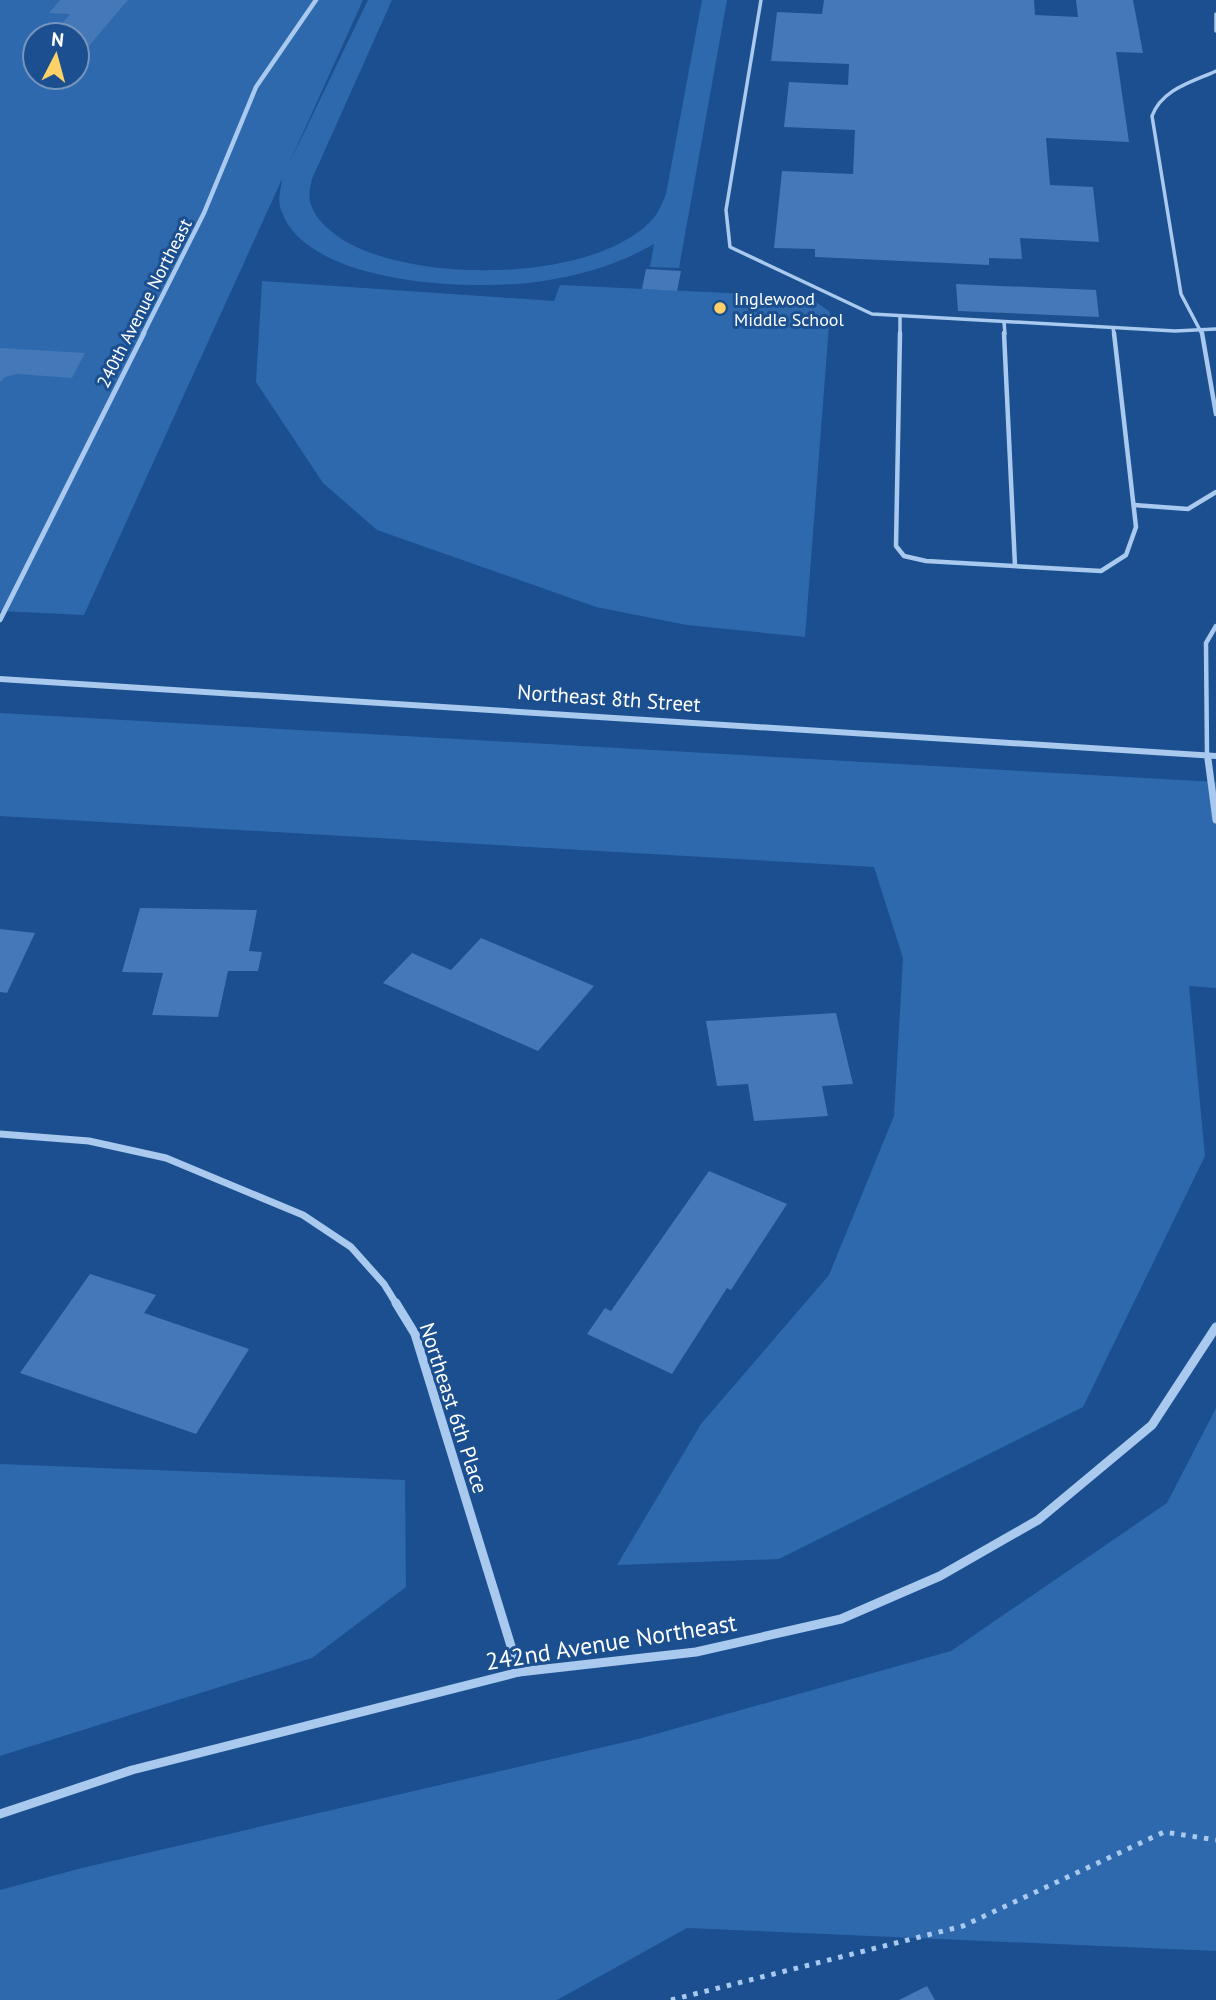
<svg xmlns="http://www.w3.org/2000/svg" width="1216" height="2000" font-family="'PT Sans',sans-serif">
<rect width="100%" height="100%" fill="#1b4f8f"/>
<g fill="#2e69ad" fill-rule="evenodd">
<path d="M0,0H363L288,166L368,0H392L312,179C310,188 308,196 311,205C316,220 331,232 343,240C414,283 589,283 650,222C658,214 662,204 666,194L702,0H727L679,268L650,267L654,244C621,263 586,274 549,280C484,292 307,288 281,210C277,200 281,189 282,179L84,615L0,611ZM35,35H77V77H35Z"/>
<path d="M262,281L554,301L560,285L809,297L830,312L805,637L687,625L596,607L377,530L323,483L256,382Z"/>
<path d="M0,713L1216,782V988L1189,986L1205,1156L1083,1407L779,1559L617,1565L701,1424L829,1275L894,1116L903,958L874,867L0,816Z"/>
<path d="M1216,1408V1951L687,1928L557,2000H0V1890L82,1868L638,1739L951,1651L1167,1503Z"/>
<path d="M0,1464L405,1480L406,1587L312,1658L0,1756Z"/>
</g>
<g fill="#4478b7">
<path d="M60,0H128L88,47L77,46V35H52L70,14L49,13Z"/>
<path d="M824,0H1034L1035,15L1078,17L1076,0H1133L1143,53L1116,52L1129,142L1046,138L1050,185L1093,187L1099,242L1020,238L1022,259L989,258V265L815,257V249L774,248L782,171L853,174L855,130L784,127L789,82L848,85L849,64L771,61L777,12L822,14Z"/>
<path d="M646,269L681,271L677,291L642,289Z"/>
<path d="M956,284L1096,290L1099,317L958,311Z"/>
<path d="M0,348L85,353L72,378L17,374L5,377L0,382Z"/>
<path d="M140,908L257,910L249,951L262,952L258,971H228L218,1017L152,1015L163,973L122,972Z"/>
<path d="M0,929L35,933L7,993L0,992Z"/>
<path d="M481,938L594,986L538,1051L383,983L412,953L451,970Z"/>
<path d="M836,1013L853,1084L822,1086L828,1116L754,1121L748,1084L717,1086L706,1021Z"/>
<path d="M709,1171L787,1204L731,1290L727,1288L672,1374L587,1334L605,1308L611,1311Z"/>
<path d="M90,1274L156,1295L144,1313L249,1349L196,1434L20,1373Z"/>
<path d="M927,1986L935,2000H899Z"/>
</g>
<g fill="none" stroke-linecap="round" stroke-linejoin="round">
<path stroke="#a9c9ee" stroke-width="5" stroke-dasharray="4.5 7" stroke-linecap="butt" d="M671,2000L963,1926L1164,1832L1216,1840"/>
<g stroke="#a9c9ee" stroke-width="3.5">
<path d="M761,0L726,210L730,247L872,314L1175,331L1216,329"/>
<path d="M1216,14V31"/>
<path d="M1004,322L1005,334"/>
<path d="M1113,328L1114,334"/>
<path d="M900,334V316"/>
<path d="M1202,334L1181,294L1152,116C1162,89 1192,82 1216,71"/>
</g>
<g stroke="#a9c9ee" stroke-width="4.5">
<path d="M900,333L896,546L904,556L926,561L1101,571L1126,555L1136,527L1114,333"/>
<path d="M1004,333L1015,566"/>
<path d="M1202,333L1216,414"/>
<path d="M1134,505L1188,509L1216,492"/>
<path d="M1207,755L1206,643L1216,626"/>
</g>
<path stroke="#a9c9ee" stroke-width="4.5" d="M143,334L204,213L256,87L316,0"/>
<g stroke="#a9c9ee" stroke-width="5">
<path d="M0,620L144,333"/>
<path d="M1207,755L1208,761"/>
</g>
<g stroke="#a9c9ee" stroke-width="7">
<path d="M1208,759L1216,820"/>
<path d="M0,1134L89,1141L166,1158L303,1215L351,1247L384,1284L397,1305"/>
</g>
<g stroke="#a9c9ee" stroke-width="9">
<path d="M396,1303L415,1334L519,1672"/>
<path d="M0,1814L132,1770L519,1672L696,1652L841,1619L940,1576L1038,1520L1152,1425L1216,1327"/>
</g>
<path fill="#a9c9ee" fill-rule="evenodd" d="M0,676L1216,753V759L0,682Z"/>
</g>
<circle fill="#ffd166" stroke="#1b4f8f" stroke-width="2.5" cx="720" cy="308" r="7"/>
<g text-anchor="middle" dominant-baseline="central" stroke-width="6" stroke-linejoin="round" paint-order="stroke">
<g font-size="18" fill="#fff" stroke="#1b4f8f" text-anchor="start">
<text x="734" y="298">Inglewood<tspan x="734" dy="21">Middle School</tspan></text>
</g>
<g font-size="18" fill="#fff" stroke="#1b4f8f">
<text transform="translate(144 303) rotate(-63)">240th Avenue Northeast</text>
</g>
<g font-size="21" fill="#fff" stroke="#1b4f8f">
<text transform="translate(609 698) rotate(4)">Northeast 8th Street</text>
<text transform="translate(454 1408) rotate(72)">Northeast 6th Place</text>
</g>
<g font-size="24" fill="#fff" stroke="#1b4f8f">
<text transform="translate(611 1642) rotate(-9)">242nd Avenue Northeast</text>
</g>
</g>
<g transform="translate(56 56) rotate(6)"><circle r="33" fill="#1b4f8f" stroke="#7695bc" stroke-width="2"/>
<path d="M0-5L12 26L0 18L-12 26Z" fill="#ffd166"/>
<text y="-10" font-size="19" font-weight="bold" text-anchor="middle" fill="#ffffff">N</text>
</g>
</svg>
